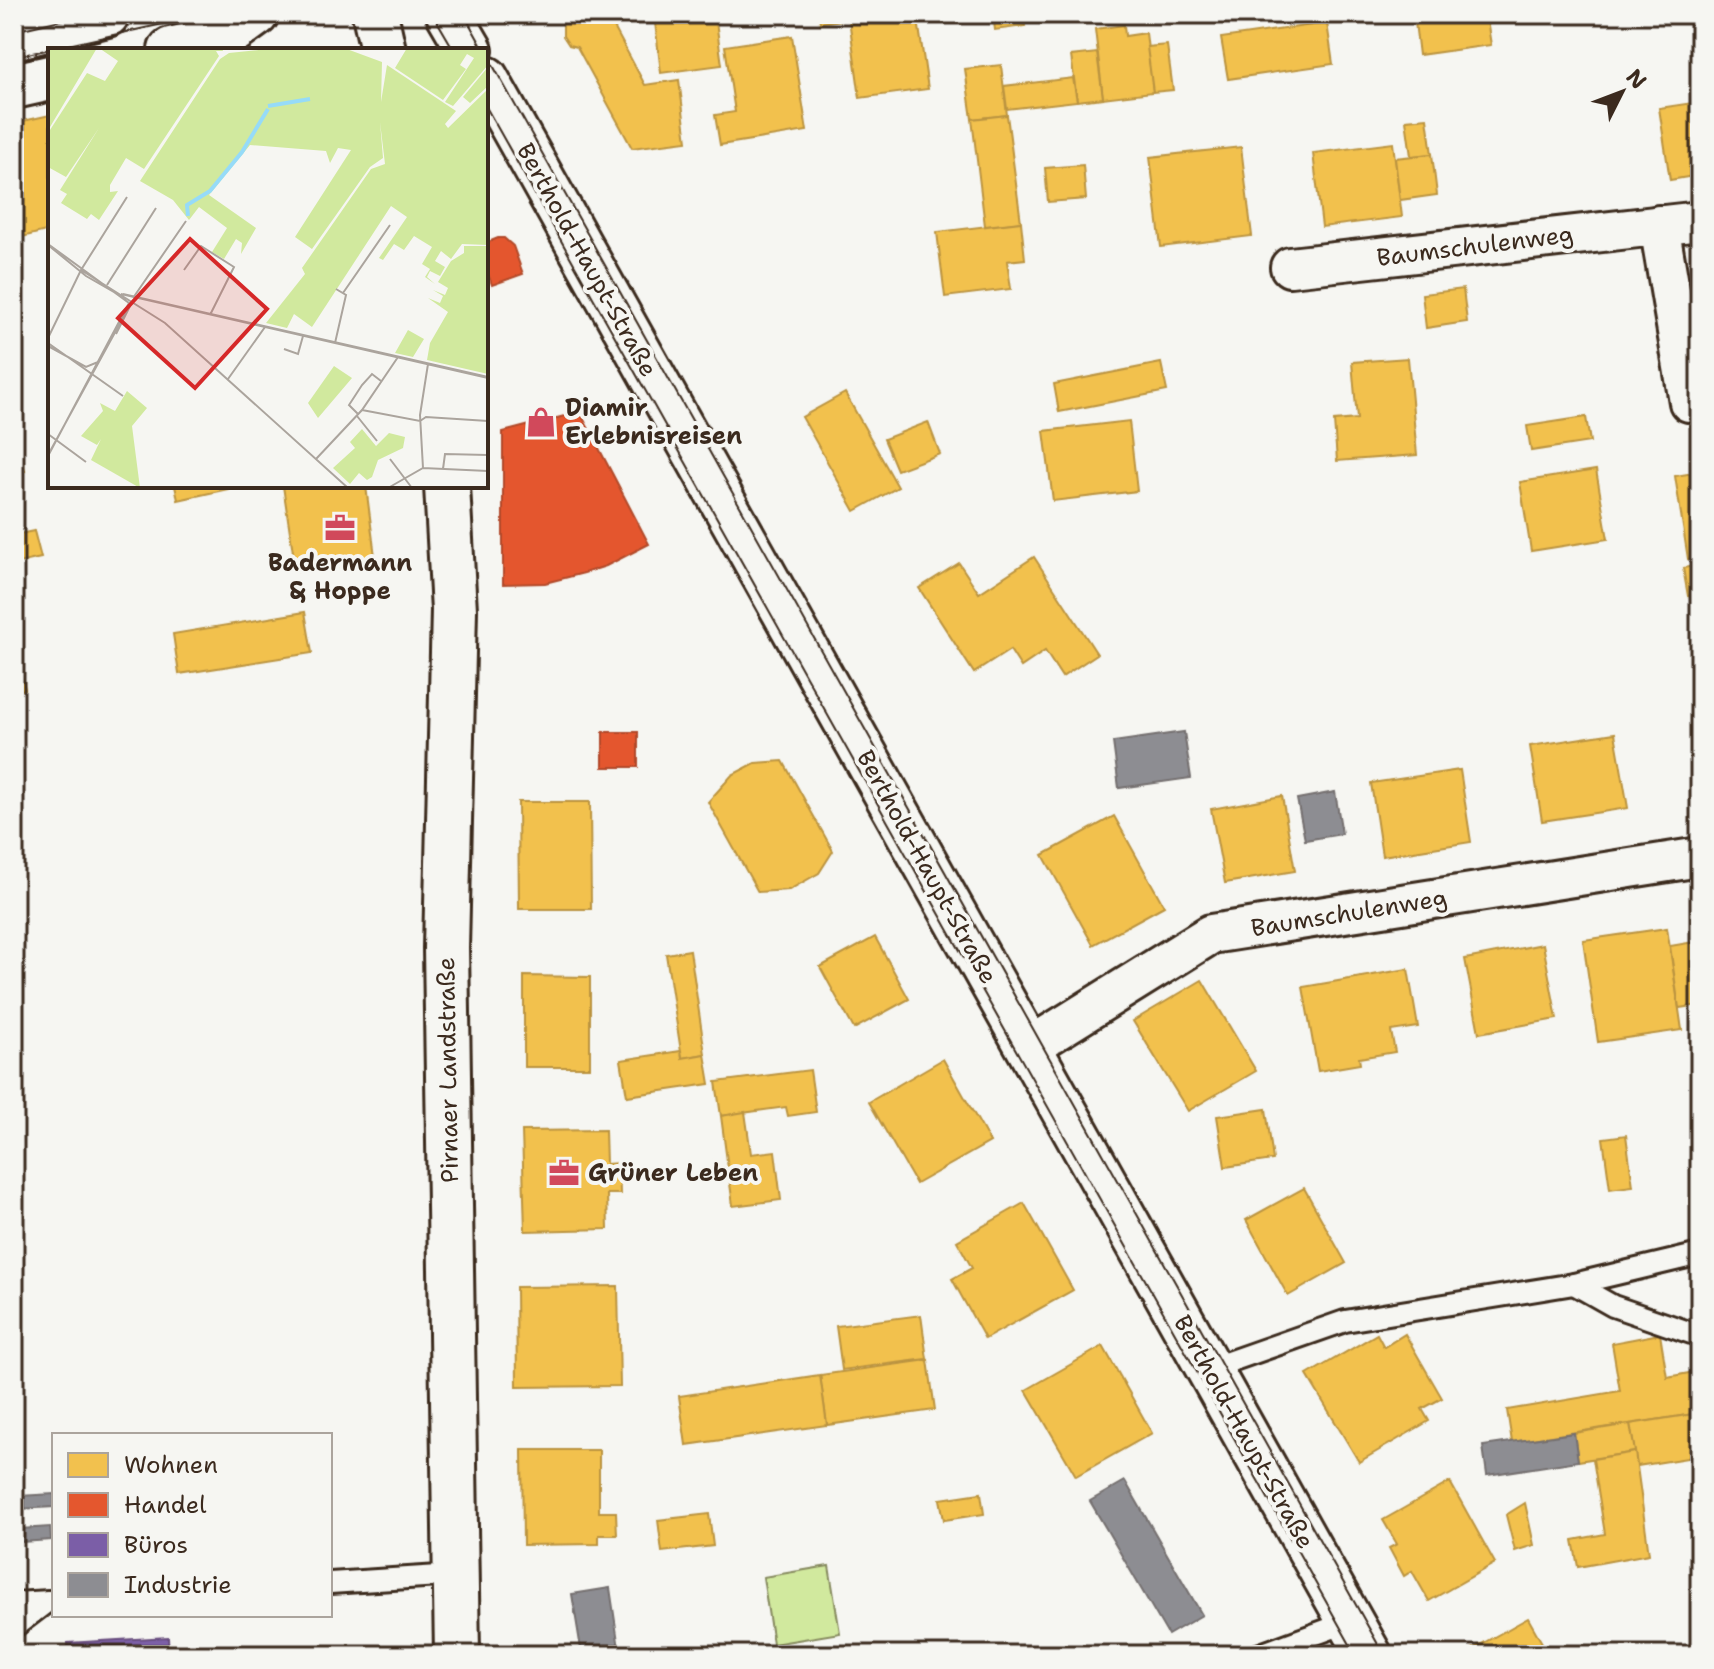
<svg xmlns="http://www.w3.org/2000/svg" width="1714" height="1669" font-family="'Shantell Sans',sans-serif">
<rect width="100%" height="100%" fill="#f6f6f2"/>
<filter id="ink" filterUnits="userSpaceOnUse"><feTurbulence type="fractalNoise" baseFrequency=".0125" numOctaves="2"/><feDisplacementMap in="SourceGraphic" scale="16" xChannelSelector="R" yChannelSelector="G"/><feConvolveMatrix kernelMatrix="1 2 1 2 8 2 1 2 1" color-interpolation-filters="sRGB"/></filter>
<g filter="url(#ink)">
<path fill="#d1e99e" stroke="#868a5e" stroke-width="2" d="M829,1566L840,1633L773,1644L763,1577Z"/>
<g fill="#f2c14e" stroke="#bb9440" stroke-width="2">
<path d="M575,14L591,16L607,14L645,85L679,80L687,141L632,148L577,47L569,45L563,36V25L570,15Z"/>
<path d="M654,14H715L722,65L661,73Z"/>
<path d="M819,14H943V16L918,20L928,89L860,98L849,19L820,23Z"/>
<path d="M993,14H1023L1025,26L995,30Z"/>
<path d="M1322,14H1345L1346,20L1323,23Z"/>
<path d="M1414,14H1486L1491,45L1419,55Z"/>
<path d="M1327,23L1333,64L1228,79L1221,38Z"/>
<path d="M1124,25L1125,36L1146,33L1153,92L1103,98L1095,29Z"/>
<path d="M792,36L807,131L720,145L715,115L735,112L725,46Z"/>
<path d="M1167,45L1173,90L1153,92L1147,47Z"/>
<path d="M1097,53L1103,98L1077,101L1071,56Z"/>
<path d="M1001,65L1007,115L972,119L965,69Z"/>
<path d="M1073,78L1077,101L1007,109L1004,86Z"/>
<path d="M1700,102V175L1670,180L1659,108Z"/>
<path d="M50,115V230L14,239V123Z"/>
<path d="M1007,115L1021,222L985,226L972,119Z"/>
<path d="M1427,118L1432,154L1411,156L1406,120Z"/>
<path d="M1393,143L1402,217L1322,227L1313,153Z"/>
<path d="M1241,147L1252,236L1161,247L1150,157Z"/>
<path d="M1432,154L1437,195L1400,200L1395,158Z"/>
<path d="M1083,165L1086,199L1048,202L1045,168Z"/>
<path d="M1021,222L1025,259L1007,261L1011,289L945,297L937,232Z"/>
<path d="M1463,289L1467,322L1426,328L1422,294Z"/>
<path d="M1408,358L1417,455L1337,461L1334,421L1357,419L1352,362Z"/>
<path d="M1161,363L1167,391L1059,412L1054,384Z"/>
<path d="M845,393L898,487L855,511L802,417Z"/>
<path d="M1586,417L1590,442L1531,451L1527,426Z"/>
<path d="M1129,421L1137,491L1053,501L1044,431Z"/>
<path d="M928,422L940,454L897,470L884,439Z"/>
<path d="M14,423L25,471L14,474Z"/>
<path d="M1596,470L1608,539L1531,551L1520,482Z"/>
<path d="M1700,472V557L1688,559L1675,476Z"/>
<path d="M175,486H227L228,489L178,500Z"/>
<path d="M283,486H366L376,564L296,572Z"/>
<path d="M34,531L41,558L14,564V535Z"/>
<path d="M1034,557L1097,654L1062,677L1045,651L1021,667L1010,650L974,673L919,588L959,563L979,593Z"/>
<path d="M1700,565V594L1688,596L1683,568Z"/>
<path d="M305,612L312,653L179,674L173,634Z"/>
<path d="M14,641L25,689L14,692Z"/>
<path d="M1615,733L1628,808L1542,821L1530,746Z"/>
<path d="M783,761L833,851L819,873L789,890L758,892L708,802L732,775L755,763Z"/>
<path d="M1460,770L1471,842L1382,856L1371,783Z"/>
<path d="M1282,796L1295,871L1225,883L1211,809Z"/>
<path d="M518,802H590L591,909H519Z"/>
<path d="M1114,816L1164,906L1093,945L1043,855Z"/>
<path d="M1667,928L1682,1030L1598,1042L1583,940Z"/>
<path d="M875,937L909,999L854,1029L820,967Z"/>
<path d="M1700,941V1005L1679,1008L1670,946Z"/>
<path d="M1543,944L1557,1019L1479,1033L1465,959Z"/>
<path d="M690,950L705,1054L682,1058L666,954Z"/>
<path d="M1408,969L1418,1027L1391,1031L1395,1052L1359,1058L1360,1064L1318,1071L1303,987Z"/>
<path d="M524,976L590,977V1067H524Z"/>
<path d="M1202,980L1256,1071L1188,1111L1133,1021Z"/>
<path d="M681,1051L682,1058L705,1054L710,1084L627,1096L621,1060Z"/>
<path d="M943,1059L990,1142L916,1184L869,1102Z"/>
<path d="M810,1070L816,1112L788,1116L786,1107L721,1116L716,1082Z"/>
<path d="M1266,1109L1273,1160L1225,1167L1217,1116Z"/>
<path d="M745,1112L751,1154L775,1151L781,1200L733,1206L721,1116Z"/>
<path d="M605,1130L606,1164L619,1163L620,1194H607L608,1229L525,1231L522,1131Z"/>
<path d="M1626,1135L1633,1186L1610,1189L1603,1138Z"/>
<path d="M1304,1188L1346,1263L1288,1296L1246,1220Z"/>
<path d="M1024,1203L1073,1290L985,1339L952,1279L972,1268L957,1241Z"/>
<path d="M618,1286L620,1386L517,1387L516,1287Z"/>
<path d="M921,1315L927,1359L842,1370L836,1326Z"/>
<path d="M1377,1334L1384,1347L1405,1334L1442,1398L1422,1409L1429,1421L1359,1462L1307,1375Z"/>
<path d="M1660,1334L1667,1377L1700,1371V1413L1512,1442L1507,1410L1620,1391L1612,1343Z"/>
<path d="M1103,1346L1152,1433L1076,1476L1026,1390Z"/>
<path d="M928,1360L935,1410L827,1425L820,1375Z"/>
<path d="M820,1375L827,1425L686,1445L679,1396Z"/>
<path d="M1700,1413V1456L1637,1466L1630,1424Z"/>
<path d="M1630,1424L1635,1452L1578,1461L1574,1433Z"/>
<path d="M522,1450H599V1512H616L617,1535H599V1544L523,1545Z"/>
<path d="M1635,1452L1649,1554L1578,1567L1573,1540L1605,1534L1593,1459Z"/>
<path d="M1450,1482L1495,1563L1429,1601L1412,1571L1404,1576L1389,1548L1397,1544L1383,1520Z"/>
<path d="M981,1493L984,1514L944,1520L940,1499Z"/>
<path d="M1525,1503L1534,1545L1515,1551L1506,1515Z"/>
<path d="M709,1514L713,1546L662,1552L658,1520Z"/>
<path d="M1528,1618L1546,1650L1560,1655H1462Z"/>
</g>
<g fill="#e4572e" stroke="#b14a29" stroke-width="2">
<path d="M498,238H504L513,246L523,274L492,285L486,268V243Z"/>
<path d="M580,412L649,544L606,566L584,573L545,583L503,584V432Z"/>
<rect x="603" y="732" width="35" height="35"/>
</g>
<path fill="#7b5ea7" stroke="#684e7e" stroke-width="2" d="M168,1637L169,1655H68V1643Z"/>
<g fill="#8d8d92" stroke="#746f6f" stroke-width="2">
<path d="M1184,732L1191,778L1119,788L1113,742Z"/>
<path d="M1335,792L1342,834L1305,840L1297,799Z"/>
<path d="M1574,1433L1578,1461L1487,1475L1483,1446Z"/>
<path d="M1125,1481L1202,1615L1168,1635L1090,1501Z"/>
<path d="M54,1494V1507L19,1509V1496Z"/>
<path d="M50,1527L51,1540L21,1542L20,1529Z"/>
<path d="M610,1588L620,1655H582L572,1594Z"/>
</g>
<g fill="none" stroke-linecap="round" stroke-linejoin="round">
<g stroke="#3b2a1e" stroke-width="26">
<g id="service">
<path d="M1574,1284L1613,1306L1700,1336"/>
<path d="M1208,1369L1345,1321L1574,1284L1700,1254"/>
<path d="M330,1583L455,1575"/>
<path d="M14,1603L50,1601"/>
<path d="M14,1627L48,1601"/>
<path d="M1258,1655L1340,1625L1349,1619"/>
</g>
</g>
<g stroke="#3b2a1e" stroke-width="44">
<g id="minor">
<path d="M1659,225L1689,402L1700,400"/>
<path d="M1290,267L1700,221"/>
<path d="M1028,1048L1211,934L1700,857"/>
</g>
</g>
<g stroke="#3b2a1e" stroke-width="50">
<g id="tertiary">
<path d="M375,14L383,50"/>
<path d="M449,14L470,50"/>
<path d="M14,37L107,14"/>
<path d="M171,50L205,42L234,30L256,14"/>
<path d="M486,79L1369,1655"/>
<path d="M14,86L50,78"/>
<path d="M447,486L454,610L446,948L457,1655"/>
</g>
</g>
<use href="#service" stroke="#f6f6f2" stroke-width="20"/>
<use href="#minor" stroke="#f6f6f2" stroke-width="38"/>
<use href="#tertiary" stroke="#f6f6f2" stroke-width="44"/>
<g stroke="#3b2a1e" stroke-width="2">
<path d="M433,14L454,50"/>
<path d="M464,14L484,50"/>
<path d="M14,31L86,14"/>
<path d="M486,53L1384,1655"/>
<path d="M14,57L208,14"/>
<path d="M486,107L1356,1655"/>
</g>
</g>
</g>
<defs>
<g id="shop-bare" transform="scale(2.4)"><path d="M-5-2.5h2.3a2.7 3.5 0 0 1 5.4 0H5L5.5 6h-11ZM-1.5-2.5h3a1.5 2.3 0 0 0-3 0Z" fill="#d1495b" stroke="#f6f6f2" stroke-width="2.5" paint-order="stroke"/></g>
<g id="office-bare" transform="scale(2.4)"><path d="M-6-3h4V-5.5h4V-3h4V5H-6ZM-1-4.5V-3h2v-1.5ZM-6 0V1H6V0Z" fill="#d1495b" stroke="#f6f6f2" stroke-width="2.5" paint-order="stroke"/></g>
</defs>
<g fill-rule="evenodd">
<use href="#shop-bare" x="541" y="422"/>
<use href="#office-bare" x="340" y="528"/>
<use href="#office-bare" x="564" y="1173"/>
</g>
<g text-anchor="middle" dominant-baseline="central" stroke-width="8" stroke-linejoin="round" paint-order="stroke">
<g font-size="24" fill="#3b2a1e" stroke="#f6f6f2">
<text transform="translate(1475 246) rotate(-7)">Baumschulenweg</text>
<text transform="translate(587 260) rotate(61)">Berthold-Haupt-Straße</text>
<text transform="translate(927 867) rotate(61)">Berthold-Haupt-Straße</text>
<text transform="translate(1349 913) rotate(-9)">Baumschulenweg</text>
<text transform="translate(448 1070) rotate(-91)">Pirnaer Landstraße</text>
<text transform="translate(1244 1432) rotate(61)">Berthold-Haupt-Straße</text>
</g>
<g font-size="24" font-weight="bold" fill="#3b2a1e" stroke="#f6f6f2" text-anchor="start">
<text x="565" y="408">Diamir<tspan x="565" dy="28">Erlebnisreisen</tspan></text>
<text x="340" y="563" text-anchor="middle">Badermann<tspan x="340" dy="28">&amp; Hoppe</tspan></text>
<text x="588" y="1173">Grüner Leben</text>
</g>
</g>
<g transform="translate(48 48)">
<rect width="440" height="440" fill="#f6f6f2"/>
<path d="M0,0H49L2,79L0,78ZM51,0H174L175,3H168L171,8L96,121L78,110L62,137V144L70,143L51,172L43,166L39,171L13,155L19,146L12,142L51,80L18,129L0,119V85L39,25L57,33L70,13ZM230,0H296L334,14L333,54L339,17L408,63L397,76L400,80L440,41V197L414,196L403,211L393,203L387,213L397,219L392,228L382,223L379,229L387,236L377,229L382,221L374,216L384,199L366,188L356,202L346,196L335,212L331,210L359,169L343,158L264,279L246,266L239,280L218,275L257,226L254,220L323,121L337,116L332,74L335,110L322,119L264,201L247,189L303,102L290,100L282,115L278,103L202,97L161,147L208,180L193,206L194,195L188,191L176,211L164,204L179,180L151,159L141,172L125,152L92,133L172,11L181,5ZM359,0H440V17L405,58L397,54L426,10L419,6L412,17L418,21L395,52L347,20ZM440,19V38L422,55L415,49ZM416,198H440V326L379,312L382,295L400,264L380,250L392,255L395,248L385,242L397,247L400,240L390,234L403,213L416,205ZM360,282L376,291L365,309L347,305ZM286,318L304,330L270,370L260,355ZM79,343L99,360L84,378L92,440L43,412L53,391L49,397L33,388L55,363L52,355L67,363ZM314,381L328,398L341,385L357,389L355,400L330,412L324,429L319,432L311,425L302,436L285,420L307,400L302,394Z" fill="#d1e99e"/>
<path fill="none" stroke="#96dbf8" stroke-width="4" d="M220,58L262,51M140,168L139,157L162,143L194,104L220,61"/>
<path fill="none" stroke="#aba49d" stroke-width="2" d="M0,196L81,255L0,408M0,197L38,228L78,251M33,222L117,275L300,440M136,222L153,198L186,219L162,267M59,237L108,160M295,245L342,177M73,246L440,330M75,246L440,329M85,250L138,173M68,286L82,258M0,290L33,222L79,149M0,295L75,348M287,295L298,247L288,241M0,298L38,319L50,314M236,301L250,306L255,288M180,331L217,279M314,362L372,373L378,369L440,373M310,366L301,357L314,337L324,326L333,333M309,368L329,393M0,386L38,414M0,407L82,257M268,411L314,362L350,309M342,411L364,440M375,420L372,367L380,316M395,421L397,406L440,407M340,440L375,420L440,423"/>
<path fill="#d62828" fill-opacity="0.15" stroke="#d62828" stroke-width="4" d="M142,191L219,261L147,340L70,270Z"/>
<rect width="440" height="440" fill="none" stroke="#3b2a1e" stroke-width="4"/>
</g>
<rect width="1714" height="1669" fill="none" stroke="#f6f6f2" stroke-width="48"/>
<rect x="24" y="24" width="1666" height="1621" fill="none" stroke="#3b2a1e" stroke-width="3" filter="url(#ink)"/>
<rect x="52" y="1433" width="280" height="184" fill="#f6f6f2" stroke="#aba49d" stroke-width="2"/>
<rect x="68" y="1453" width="40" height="24" fill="#f2c14e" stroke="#aba49d" stroke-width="2"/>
<text x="124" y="1473" font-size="24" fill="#3b2a1e">Wohnen</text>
<rect x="68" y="1493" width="40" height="24" fill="#e4572e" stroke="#aba49d" stroke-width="2"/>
<text x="124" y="1513" font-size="24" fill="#3b2a1e">Handel</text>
<rect x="68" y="1533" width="40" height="24" fill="#7b5ea7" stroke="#aba49d" stroke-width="2"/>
<text x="124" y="1553" font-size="24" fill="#3b2a1e">Büros</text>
<rect x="68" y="1573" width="40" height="24" fill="#8d8d92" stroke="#aba49d" stroke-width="2"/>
<text x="124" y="1593" font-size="24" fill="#3b2a1e">Industrie</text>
<g transform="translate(1622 92) rotate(48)" stroke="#f6f6f2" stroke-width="6" paint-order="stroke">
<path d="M0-6L14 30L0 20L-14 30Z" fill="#3b2a1e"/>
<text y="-12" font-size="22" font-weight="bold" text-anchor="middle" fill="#3b2a1e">N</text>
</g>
</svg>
